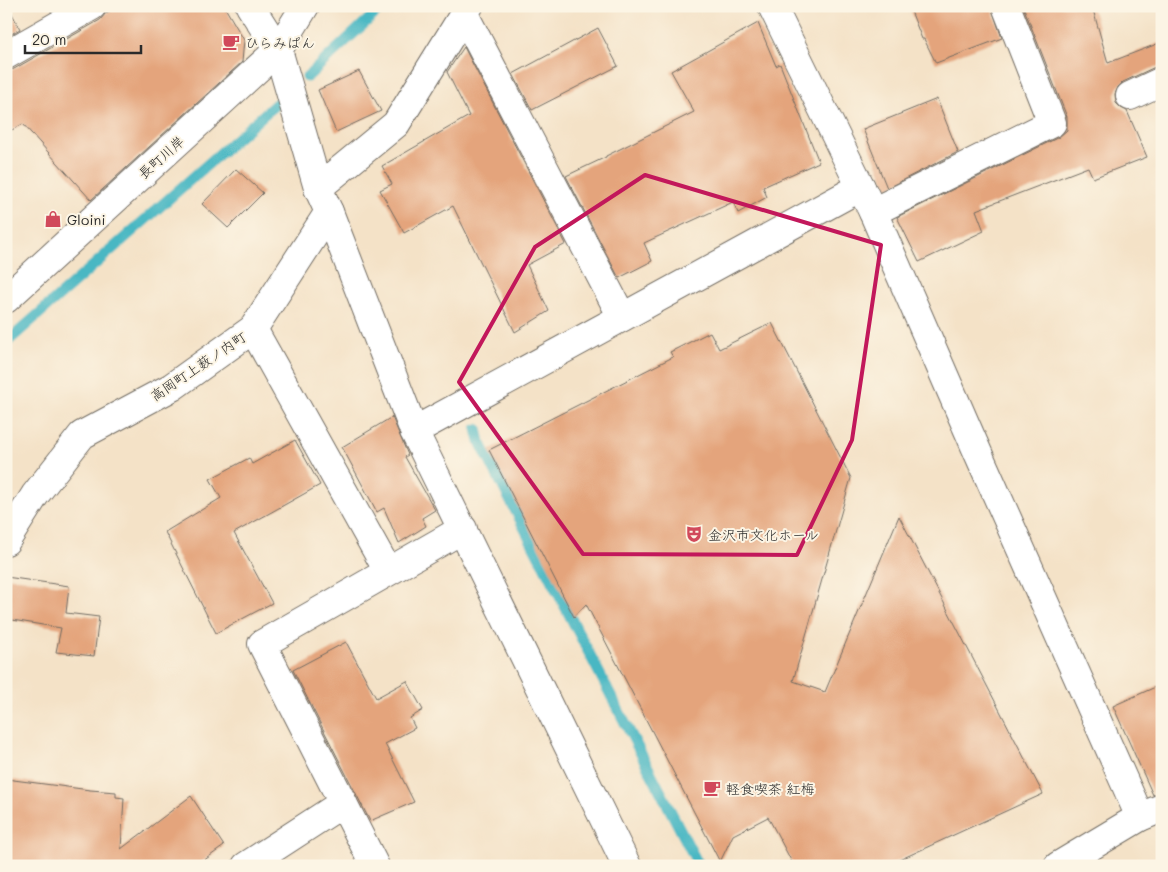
<svg xmlns="http://www.w3.org/2000/svg" width="1168" height="872" font-family="Mali,'Klee One',sans-serif">
<rect width="100%" height="100%" fill="#fcf5e5"/>
<filter id="ink" filterUnits="userSpaceOnUse"><feTurbulence type="fractalNoise" baseFrequency=".02" numOctaves="2"/><feDisplacementMap in="SourceGraphic" scale="10" xChannelSelector="R" yChannelSelector="G"/><feConvolveMatrix kernelMatrix="1 2 1 2 8 2 1 2 1" color-interpolation-filters="sRGB"/></filter>
<filter id="wash" filterUnits="userSpaceOnUse"><feTurbulence type="fractalNoise" baseFrequency=".0096" numOctaves="4" result="noise"/><feDisplacementMap in="SourceGraphic" scale="20" xChannelSelector="R" yChannelSelector="G"/><feGaussianBlur stdDeviation="1.12" result="paint"/><feColorMatrix in="noise" values="0 0 0 0 0 0 0 0 0 0 0 0 0 0 0 0 0 1.4 0 .05"/><feComposite in="paint" operator="in"/></filter>
<g filter="url(#wash)">
<rect width="100%" height="100%" fill="#f4e2c7"/>
<g fill="none" stroke-linecap="round" stroke-linejoin="round">
<g stroke="#49b7c3" stroke-width="11">
<path d="M307,77L383,6"/>
<path d="M6,343L277,103"/>
<path d="M477,429L480,442L699,866"/>
</g>
</g>
<g id="blocks">
<g fill="#e4a47c">
<path d="M6,6H8L20,29L6,37Z"/>
<path d="M118,6H224L244,40L242,62L91,200L23,124L6,133V71L14,69L100,20L106,13Z"/>
<path d="M909,6H991L1002,38L936,63L924,39H922Z"/>
<path d="M1023,6H1092L1108,63L1162,42V66L1155,67L1123,82L1118,87L1115,94L1116,103L1121,108L1127,111L1147,157L1093,178L1088,167L976,210L984,231L919,262L897,217L1059,137L1067,130V117Z"/>
<path d="M758,23L776,66L780,64L819,162L763,187L767,197L738,213L733,202L644,243L652,261L619,278L566,176L606,157V156L694,112L671,71Z"/>
<path d="M598,28L618,66L532,110L513,74Z"/>
<path d="M464,47L566,244L527,265L549,311L515,332L453,206L404,233L380,190L392,184L382,166L469,116L447,72Z"/>
<path d="M359,71L381,111L336,132L318,90Z"/>
<path d="M937,99L958,152L887,188L863,129Z"/>
<path d="M236,169L263,193L228,228L202,204Z"/>
<path d="M772,323L851,478L793,681L825,692L899,516L1043,794L886,866H794L768,817L733,835L720,862L586,604L574,617L489,450L673,357L670,352L710,332L719,349Z"/>
<path d="M392,417L408,455L405,457L435,510L422,518L426,526L399,543L384,508L377,512L342,447Z"/>
<path d="M295,440L320,485L234,533L272,603L216,633L165,532L221,498L210,479L249,458L252,464Z"/>
<path d="M6,577L69,586L66,613L99,617L94,656L56,652L61,628L6,619Z"/>
<path d="M346,642L376,698L407,681L423,710L410,718L415,728L385,744L414,802L370,821L293,670Z"/>
<path d="M1162,684V793L1153,795L1113,706Z"/>
<path d="M6,779L90,790L116,792V797L124,798L121,849L191,796L224,846L196,866H6Z"/>
</g>
</g>
</g>
<g filter="url(#ink)">
<use href="#blocks" fill-opacity="0" stroke="#716b62" stroke-width="1"/>
<g fill="none" stroke-linecap="round" stroke-linejoin="round">
<g stroke="#716b62" stroke-width="30">
<g id="minor">
<path d="M250,6L278,50L318,188L329,212L414,431L627,866"/>
<path d="M772,6L873,212L978,453L1140,817"/>
<path d="M464,14L622,317"/>
<path d="M6,55L92,6"/>
<path d="M1130,96L1162,81"/>
<path d="M318,188L396,124L469,6"/>
<path d="M873,212L1052,123L1006,6"/>
<path d="M6,299L278,50L305,6"/>
<path d="M253,329L388,571"/>
<path d="M414,431L861,187"/>
<path d="M6,541L35,495L82,435L172,387L253,329L329,212"/>
<path d="M246,866L343,803"/>
<path d="M375,866L262,644L463,529"/>
<path d="M1058,866L1140,817L1162,808"/>
</g>
</g>
<use href="#minor" stroke="#fff" stroke-width="28"/>
</g>
</g>
<path fill="none" stroke="#c2185b" stroke-width="4" stroke-linejoin="round" d="M645,175L881,245L852,440L797,555L583,554L459,382L535,247Z"/>
<defs>
<g id="cafe-bare" transform="scale(1.35)"><path d="M-5.5-4.5H6V0H3Q3 3.5 0 3.5H-2.5Q-5.5 3.5-5.5 0ZM3-3.2v2h1.7v-2ZM-6 4.5H4V6H-6Z" fill="#d1495b" stroke="#fcf5e5" stroke-width="2.5" paint-order="stroke"/></g>
<g id="shop-bare" transform="scale(1.35)"><path d="M-5-2.5h2.3a2.7 3.5 0 0 1 5.4 0H5L5.5 6h-11ZM-1.5-2.5h3a1.5 2.3 0 0 0-3 0Z" fill="#d1495b" stroke="#fcf5e5" stroke-width="2.5" paint-order="stroke"/></g>
<g id="theatre-bare" transform="scale(1.35)"><path d="M-5-5.5Q0-4 5-5.5V0Q5 5 0 6Q-5 5-5 0ZM-3.3-2.5H-1v1.5H-3.3ZM1-2.5H3.3v1.5H1ZM-2.8 1Q0 5.5 2.8 1Z" fill="#d1495b" stroke="#fcf5e5" stroke-width="2.5" paint-order="stroke"/></g>
</defs>
<g fill-rule="evenodd">
<use href="#cafe-bare" x="231" y="42"/>
<use href="#shop-bare" x="53" y="219"/>
<use href="#theatre-bare" x="694" y="534"/>
<use href="#cafe-bare" x="712" y="788"/>
</g>
<g text-anchor="middle" dominant-baseline="central" stroke-width="4" stroke-linejoin="round" paint-order="stroke">
<g font-size="14" fill="#2b2b2b" stroke="#fcf5e5" text-anchor="start">
<text x="245" y="42">ひらみぱん</text>
<text x="67" y="219">Gloini</text>
<text x="708" y="534">金沢市文化ホール</text>
<text x="726" y="788">軽食喫茶 紅梅</text>
</g>
<g font-size="14" fill="#2b2b2b" stroke="#fcf5e5">
<text transform="translate(161 157) rotate(-42)">長町川岸</text>
<text transform="translate(198 366) rotate(-34)">高岡町上薮ノ内町</text>
</g>
</g>
<rect width="1168" height="872" fill="none" stroke="#fcf5e5" stroke-width="25"/>
<path d="M25 45v8h116v-8" fill="none" stroke="#2b2b2b" stroke-width="2.5"/>
<text x="32" y="45" font-size="15" fill="#2b2b2b" stroke="#fcf5e5" stroke-width="4" paint-order="stroke">20 m</text>
</svg>
